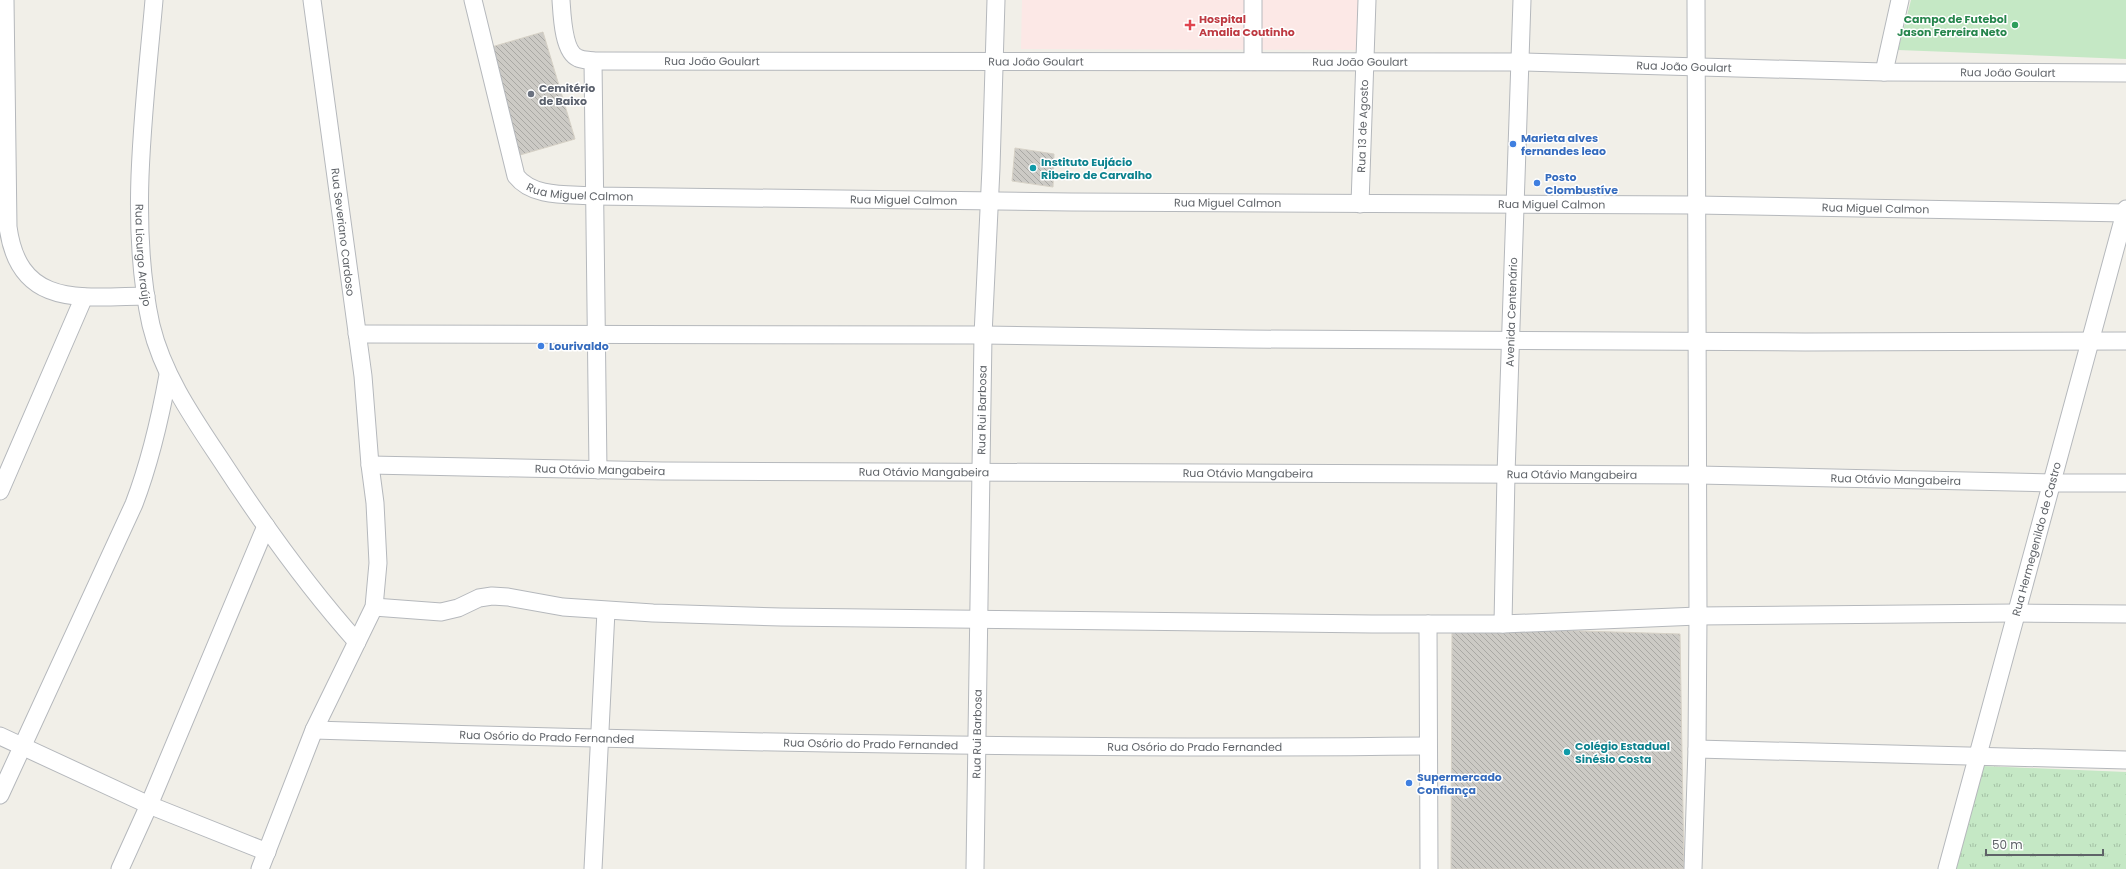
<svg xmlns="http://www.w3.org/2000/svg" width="2126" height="869" font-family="Poppins,sans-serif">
<defs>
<pattern id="park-tufts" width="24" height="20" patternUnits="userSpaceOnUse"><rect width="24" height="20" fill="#c5e8c5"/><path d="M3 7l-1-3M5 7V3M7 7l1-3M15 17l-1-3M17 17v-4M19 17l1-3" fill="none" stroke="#a3c0a4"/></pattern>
<pattern id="building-back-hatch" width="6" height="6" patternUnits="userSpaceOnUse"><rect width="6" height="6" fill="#cccac5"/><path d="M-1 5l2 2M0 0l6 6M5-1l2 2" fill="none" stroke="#a9a8a4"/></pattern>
</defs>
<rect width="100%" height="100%" fill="#f1efe8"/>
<path fill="#fce8e6" d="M1022,0H1358V50L1021,49Z"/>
<path fill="#c5e8c5" d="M1911,0H2126V59L1898,50Z"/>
<path fill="url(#park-tufts)" d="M1983,766L2126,772V869H1956Z"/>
<g fill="url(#building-back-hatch)" stroke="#d6d1c6">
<path d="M543,32L575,139L520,155L488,48Z"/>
<path d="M1015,148L1054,154L1053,187L1012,181Z"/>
<path d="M1452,627L1680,634L1684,869H1451Z"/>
</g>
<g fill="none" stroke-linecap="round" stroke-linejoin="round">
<g stroke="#b5b8bc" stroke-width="19">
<g id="minor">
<path d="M5,0L8,227C19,309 82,297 146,296"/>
<path id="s1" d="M154,0C145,105 128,221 151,325C163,375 193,418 221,460C262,523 306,585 357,642"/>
<path id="s2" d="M473,0L516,176C533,198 568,194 594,196L1071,202L1696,205L2126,213"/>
<path d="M561,0C562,14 563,52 578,58C582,60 588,60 593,61L598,470"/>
<path d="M1253,0V61"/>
<path id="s3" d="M593,61L1520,62L1884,72L2126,73"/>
<path d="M1884,72L1900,0"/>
<path id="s4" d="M1360,204L1367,0"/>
<path d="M357,334L983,335L1247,339L1805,342L2126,341"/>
<path id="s5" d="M370,465L662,471L1698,475L2052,483H2126"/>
<path d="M0,491L84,297"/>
<path d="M374,607L441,612L458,608L479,598L492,596L508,597L563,607L653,613L781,617L1372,624H1503L1698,616L2015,613L2126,614"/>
<path d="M1428,624L1429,869"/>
<path id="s6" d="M1503,624L1506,474L1522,0"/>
<path id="s7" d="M314,730C685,742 1057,750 1428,746"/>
<path d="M0,736L149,805L267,852"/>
<path d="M1697,749L2126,760"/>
<path d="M0,795L134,504C150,462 160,419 168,375"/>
<path d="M120,869L149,805L266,526"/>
<path d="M260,869L314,730L374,607L378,563L375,503L370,465L363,376L312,0"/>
<path d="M593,869L606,611"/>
<path id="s8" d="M975,869L983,335L991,168L996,0"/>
<path d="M1693,869L1697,749L1698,616L1696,0"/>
<path id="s9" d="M1947,869L2126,209"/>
</g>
</g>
<use href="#minor" stroke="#fff" stroke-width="17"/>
</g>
<path fill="#e0444e" stroke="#fff" stroke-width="1.5" d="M1188 19h4v4h4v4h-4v4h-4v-4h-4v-4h4z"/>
<circle fill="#2e9e5b" stroke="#fff" stroke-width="1.5" cx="2015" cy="25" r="4"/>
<circle fill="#6b7280" stroke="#fff" stroke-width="1.5" cx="531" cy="94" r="4"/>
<g fill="#3f7fe0" stroke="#fff" stroke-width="1.5">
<circle cx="1513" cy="144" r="4"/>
<circle cx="1537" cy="183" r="4"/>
<circle cx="541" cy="346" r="4"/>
<circle cx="1409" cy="783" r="4"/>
</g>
<g fill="#0f9aa8" stroke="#fff" stroke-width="1.5">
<circle cx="1033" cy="168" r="4"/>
<circle cx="1567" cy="752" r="4"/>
</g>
<g text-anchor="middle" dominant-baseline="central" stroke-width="3" stroke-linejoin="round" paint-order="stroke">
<g font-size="11" font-weight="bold" fill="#be3a42" stroke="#fff" text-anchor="start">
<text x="1199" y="19">Hospital<tspan x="1199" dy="13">Amalia Coutinho</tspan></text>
</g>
<g font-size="11" font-weight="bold" fill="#27864d" stroke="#fff" text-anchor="end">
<text x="2007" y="19">Campo de Futebol<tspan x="2007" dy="13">Jason Ferreira Neto</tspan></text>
</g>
<g font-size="11" fill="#5f6368" stroke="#fff">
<text stroke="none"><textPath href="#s3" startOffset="119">Rua João Goulart</textPath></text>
<text stroke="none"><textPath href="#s3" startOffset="443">Rua João Goulart</textPath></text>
<text stroke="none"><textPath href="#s3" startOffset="767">Rua João Goulart</textPath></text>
<text stroke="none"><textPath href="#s3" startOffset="1091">Rua João Goulart</textPath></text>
<text stroke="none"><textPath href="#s3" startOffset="1415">Rua João Goulart</textPath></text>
<text stroke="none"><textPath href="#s4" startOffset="78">Rua 13 de Agosto</textPath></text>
<text stroke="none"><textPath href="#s2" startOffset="250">Rua Miguel Calmon</textPath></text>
<text stroke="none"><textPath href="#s2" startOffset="574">Rua Miguel Calmon</textPath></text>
<text stroke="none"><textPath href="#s2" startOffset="898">Rua Miguel Calmon</textPath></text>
<text stroke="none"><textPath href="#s2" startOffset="1222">Rua Miguel Calmon</textPath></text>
<text stroke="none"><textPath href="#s2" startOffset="1546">Rua Miguel Calmon</textPath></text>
<text transform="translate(343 232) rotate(83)">Rua Severiano Cardoso</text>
<text stroke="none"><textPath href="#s1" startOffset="256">Rua Licurgo Araújo</textPath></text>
<text stroke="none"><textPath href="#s6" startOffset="312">Avenida Centenário</textPath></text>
<text stroke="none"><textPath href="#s8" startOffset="459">Rua Rui Barbosa</textPath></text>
<text stroke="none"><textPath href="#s5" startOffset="230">Rua Otávio Mangabeira</textPath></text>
<text stroke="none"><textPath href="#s5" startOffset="554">Rua Otávio Mangabeira</textPath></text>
<text stroke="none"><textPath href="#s5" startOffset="878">Rua Otávio Mangabeira</textPath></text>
<text stroke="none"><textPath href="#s5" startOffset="1202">Rua Otávio Mangabeira</textPath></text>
<text stroke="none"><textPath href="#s5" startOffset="1526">Rua Otávio Mangabeira</textPath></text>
<text stroke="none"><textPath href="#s9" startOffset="342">Rua Hermegenildo de Castro</textPath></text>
<text stroke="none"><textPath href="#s8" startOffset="135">Rua Rui Barbosa</textPath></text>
<text stroke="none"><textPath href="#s7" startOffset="233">Rua Osório do Prado Fernanded</textPath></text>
<text stroke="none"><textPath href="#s7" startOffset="557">Rua Osório do Prado Fernanded</textPath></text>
<text stroke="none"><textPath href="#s7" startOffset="881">Rua Osório do Prado Fernanded</textPath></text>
</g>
<g font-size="11" font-weight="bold" fill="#5b616d" stroke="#fff" text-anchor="start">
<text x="539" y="88">Cemitério<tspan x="539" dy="13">de Baixo</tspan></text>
</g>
<g font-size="11" font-weight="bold" fill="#366cbe" stroke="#fff" text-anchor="start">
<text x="1521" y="138">Marieta alves<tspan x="1521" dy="13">fernandes leao</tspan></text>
<text x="1545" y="177">Posto<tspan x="1545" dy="13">Clombustíve</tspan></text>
<text x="549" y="346">Lourivaldo</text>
<text x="1417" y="777">Supermercado<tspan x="1417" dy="13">Confiança</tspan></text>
</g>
<g font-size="11" font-weight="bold" fill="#0d838f" stroke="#fff" text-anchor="start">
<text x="1041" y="162">Instituto Eujácio<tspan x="1041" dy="13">Ribeiro de Carvalho</tspan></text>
<text x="1575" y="746">Colégio Estadual<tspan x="1575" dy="13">Sinésio Costa</tspan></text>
</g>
</g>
<path d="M1986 849v6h117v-6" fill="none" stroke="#5f6368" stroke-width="2"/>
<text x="1992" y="849" font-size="12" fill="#5f6368" stroke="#ffffff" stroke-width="3" paint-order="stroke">50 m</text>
</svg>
